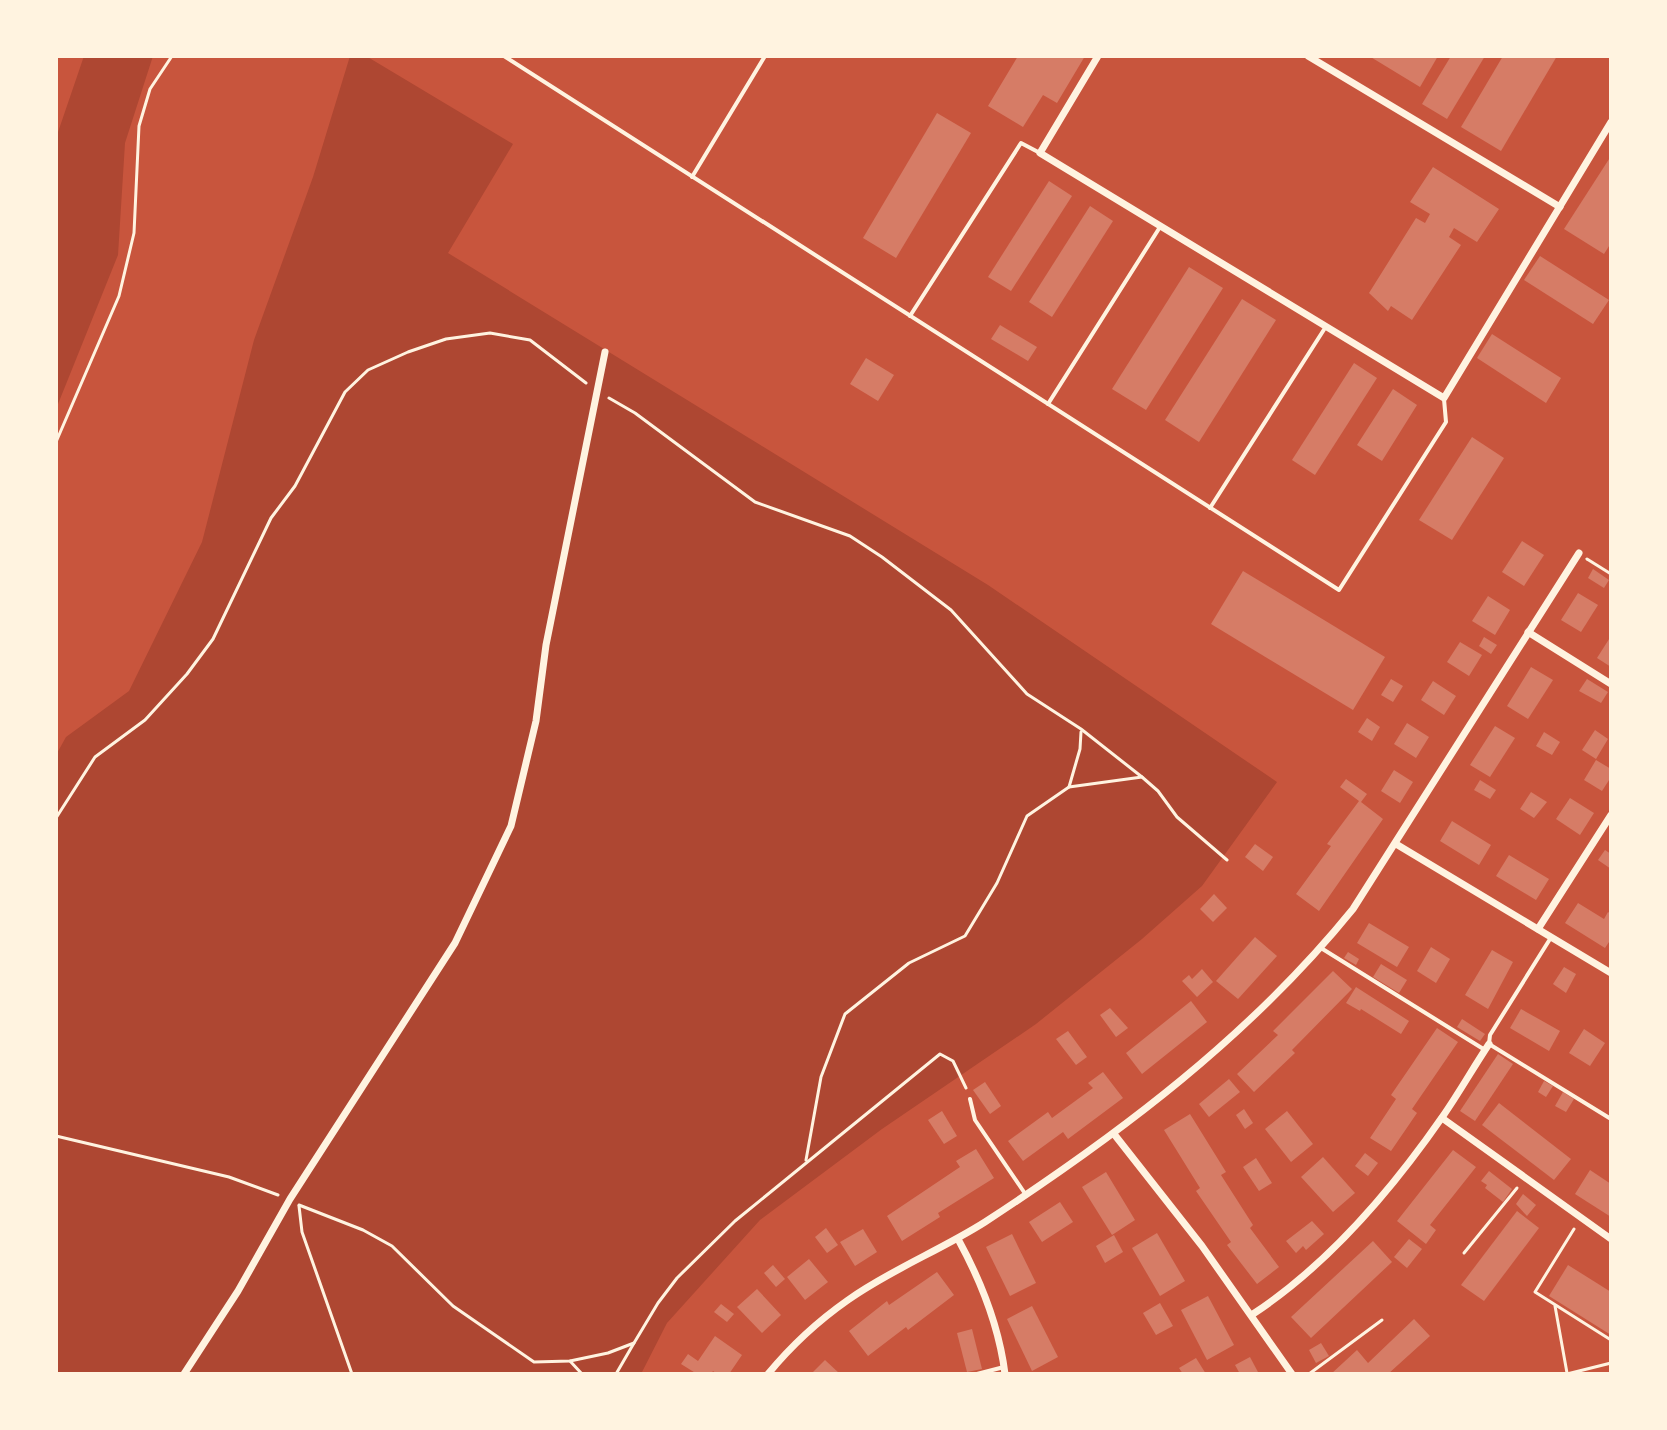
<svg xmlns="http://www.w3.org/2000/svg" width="1667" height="1430" font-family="'Titillium Web',sans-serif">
<rect width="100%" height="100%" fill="#c8553d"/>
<g fill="#ae4732">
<path d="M84,56H153L125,143L118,255L56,409V138Z"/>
<path d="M350,56H366L513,144L448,253L988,585L1277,782L1202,886L1142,939L1036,1024L882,1129L760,1220L667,1323L641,1374H56V755L66,737L129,691L202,542L254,340L313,177Z"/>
</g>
<g fill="#d67c66">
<path d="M1018,56H1085L1057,103L1043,95L1023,127L988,106Z"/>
<path d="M1369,56H1438L1420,87Z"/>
<path d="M1451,56H1485L1447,119L1422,104Z"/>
<path d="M1503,56H1557L1501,151L1461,127Z"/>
<path d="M937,113L971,133L896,258L863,238Z"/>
<path d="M1611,156V243L1604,254L1564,229Z"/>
<path d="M1433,167L1499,209L1477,242L1454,228L1449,237L1461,245L1412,320L1391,306L1388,311L1369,293L1416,218L1425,223L1430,214L1410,202Z"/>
<path d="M1049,181L1072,196L1011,291L988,277Z"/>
<path d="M1090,206L1113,221L1052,317L1029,302Z"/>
<path d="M1540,256L1609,300L1593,324L1524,280Z"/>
<path d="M1189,267L1223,288L1146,410L1112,389Z"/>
<path d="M1242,299L1276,320L1199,442L1165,420Z"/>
<path d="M1000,325L1037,347L1028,361L991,339Z"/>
<path d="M1492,334L1561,378L1546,403L1477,358Z"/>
<path d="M866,358L894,375L878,401L850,384Z"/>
<path d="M1354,363L1377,378L1315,475L1292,460Z"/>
<path d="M1393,389L1417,405L1382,461L1357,445Z"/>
<path d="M1472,437L1504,458L1452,540L1419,520Z"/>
<path d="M1522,541L1544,555L1524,586L1502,572Z"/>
<path d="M1593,569L1609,580L1604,588L1588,578Z"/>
<path d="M1243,571L1385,657L1353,710L1211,624Z"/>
<path d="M1578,593L1598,605L1581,632L1561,620Z"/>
<path d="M1488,596L1510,610L1495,635L1472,621Z"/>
<path d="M1611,636V667L1597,658Z"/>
<path d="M1484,637L1497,645L1491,654L1479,646Z"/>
<path d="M1460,642L1482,655L1469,676L1447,662Z"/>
<path d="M1531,667L1553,680L1528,719L1507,706Z"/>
<path d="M1391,679L1403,686L1393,702L1381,695Z"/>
<path d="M1587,679L1608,692L1601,703L1579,691Z"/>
<path d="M1433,681L1456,696L1444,715L1421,700Z"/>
<path d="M1367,718L1380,727L1372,741L1358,732Z"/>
<path d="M1407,723L1429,737L1416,758L1394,744Z"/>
<path d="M1495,726L1515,738L1490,777L1470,765Z"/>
<path d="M1595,730L1608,739L1596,759L1582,750Z"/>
<path d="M1544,732L1560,742L1552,755L1536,746Z"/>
<path d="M1596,760L1611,769V777L1602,791L1584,780Z"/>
<path d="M1394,770L1413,782L1400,803L1381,791Z"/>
<path d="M1346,779L1367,794L1361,802L1383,819L1319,911L1296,894L1331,846L1327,844L1359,801L1340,787Z"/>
<path d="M1480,780L1496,790L1490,799L1474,790Z"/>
<path d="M1531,792L1547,802L1534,818L1520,809Z"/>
<path d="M1570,798L1594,813L1580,835L1556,819Z"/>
<path d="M1452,821L1491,845L1479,865L1440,841Z"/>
<path d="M1255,844L1273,857L1263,871L1245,857Z"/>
<path d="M1605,850L1611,854V869L1598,860Z"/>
<path d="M1509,855L1549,879L1536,900L1496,876Z"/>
<path d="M1214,894L1227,908L1213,922L1200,909Z"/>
<path d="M1578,903L1604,919L1608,912L1611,914V939L1605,948L1565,923Z"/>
<path d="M1369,923L1409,947L1397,967L1357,943Z"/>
<path d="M1255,937L1277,956L1238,999L1216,981Z"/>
<path d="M1431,947L1450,959L1436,983L1417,971Z"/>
<path d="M1492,950L1513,962L1488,1009L1465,995Z"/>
<path d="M1348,952L1359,959L1356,965L1344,958Z"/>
<path d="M1381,964L1407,980L1399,993L1373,977Z"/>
<path d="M1564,967L1576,974L1566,993L1553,984Z"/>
<path d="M1202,969L1213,982L1197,997L1182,981L1189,975L1192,979Z"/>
<path d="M1333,971L1352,989L1292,1050L1295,1053L1254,1092L1237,1074L1278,1035L1273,1031Z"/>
<path d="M1356,987L1409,1021L1401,1034L1361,1009L1360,1011L1346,1003Z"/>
<path d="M1191,1001L1207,1022L1142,1074L1126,1053Z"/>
<path d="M1110,1008L1128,1028L1116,1037L1100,1015Z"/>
<path d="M1521,1009L1560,1031L1549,1051L1510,1028Z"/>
<path d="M1462,1019L1485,1034L1480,1041L1457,1027Z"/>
<path d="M1437,1028L1458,1042L1412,1109L1417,1113L1391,1151L1370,1138L1396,1099L1391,1095Z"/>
<path d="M1584,1029L1605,1043L1590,1066L1569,1053Z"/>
<path d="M1068,1031L1087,1057L1076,1065L1056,1039Z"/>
<path d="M1498,1054L1513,1064L1475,1121L1460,1111Z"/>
<path d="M1103,1072L1123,1098L1068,1139L1063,1132L1023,1161L1008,1141L1048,1112L1052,1118L1093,1088L1088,1083Z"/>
<path d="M1229,1079L1240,1092L1209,1117L1199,1104Z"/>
<path d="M1544,1081L1553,1086L1546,1097L1538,1092Z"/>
<path d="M985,1082L1001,1106L990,1114L973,1090Z"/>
<path d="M1563,1092L1574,1099L1566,1112L1555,1106Z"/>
<path d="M1499,1103L1571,1159L1554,1180L1482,1125Z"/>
<path d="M1244,1109L1253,1123L1245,1129L1236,1115Z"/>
<path d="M942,1111L957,1136L944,1144L928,1120Z"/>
<path d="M1287,1111L1313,1144L1291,1162L1265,1129Z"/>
<path d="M1190,1114L1226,1172L1221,1175L1253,1225L1250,1228L1279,1267L1257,1284L1227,1245L1231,1242L1196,1191L1200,1188L1164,1130Z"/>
<path d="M976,1149L994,1178L938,1213L940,1217L902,1241L887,1216L960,1167L956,1161Z"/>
<path d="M1453,1150L1476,1167L1430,1225L1436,1230L1426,1244L1397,1221Z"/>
<path d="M1365,1153L1378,1163L1368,1176L1355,1166Z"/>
<path d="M1323,1157L1355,1193L1333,1212L1301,1177Z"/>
<path d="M1256,1158L1272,1183L1259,1191L1243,1167Z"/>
<path d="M1590,1170L1611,1184V1217L1575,1194Z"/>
<path d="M1489,1171L1512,1189L1503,1202L1485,1188L1487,1185L1481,1181Z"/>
<path d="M1106,1172L1135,1220L1112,1235L1082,1187Z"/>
<path d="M1523,1194L1536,1205L1527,1216L1516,1204Z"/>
<path d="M1060,1202L1073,1222L1042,1242L1029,1222Z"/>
<path d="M1517,1211L1539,1228L1484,1301L1461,1285Z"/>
<path d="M1312,1221L1324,1234L1306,1250L1303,1246L1296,1253L1286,1241Z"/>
<path d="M826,1228L838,1245L827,1253L815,1237Z"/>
<path d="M863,1229L877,1252L855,1266L840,1242Z"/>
<path d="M1157,1233L1185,1281L1160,1296L1132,1248Z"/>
<path d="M1012,1234L1036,1283L1010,1296L986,1247Z"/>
<path d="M1114,1235L1123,1252L1105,1263L1096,1246Z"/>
<path d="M1409,1239L1422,1249L1407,1268L1394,1257Z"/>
<path d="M1373,1241L1392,1262L1311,1338L1291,1317Z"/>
<path d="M809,1259L828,1282L805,1300L787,1277Z"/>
<path d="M773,1265L785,1279L776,1287L764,1273Z"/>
<path d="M1568,1265L1611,1292V1335L1549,1296Z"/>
<path d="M937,1272L954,1295L908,1330L906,1327L868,1356L849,1331L887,1301L889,1305Z"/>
<path d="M757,1289L781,1315L762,1333L737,1307Z"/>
<path d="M1208,1296L1234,1345L1207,1360L1181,1310Z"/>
<path d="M1160,1303L1173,1326L1156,1335L1143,1313Z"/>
<path d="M721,1304L734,1314L727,1322L714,1312Z"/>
<path d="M1032,1306L1058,1357L1032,1371L1007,1319Z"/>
<path d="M1414,1319L1430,1336L1388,1374H1331L1357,1350L1368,1363Z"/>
<path d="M972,1329L982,1369L967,1372L957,1333Z"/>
<path d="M715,1336L742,1355L729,1374H717L713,1371L711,1374H697L681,1364L688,1354L698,1361Z"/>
<path d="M1321,1343L1329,1356L1316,1363L1309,1350Z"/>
<path d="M1250,1357L1259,1374H1240L1235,1365Z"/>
<path d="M1196,1358L1206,1374H1183L1179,1368Z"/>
<path d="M825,1360L840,1374H811Z"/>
</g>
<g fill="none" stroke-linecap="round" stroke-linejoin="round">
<g stroke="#fff3e0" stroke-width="3">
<path d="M609,398L635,413L755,502L850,536L882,557L951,610L1027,694L1081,729L1142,777L1158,791L1177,817L1227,860"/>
<path d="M56,442L119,296L134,233L139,126L150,89L172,56"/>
<path d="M1587,559L1611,574"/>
<path d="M1069,787L1080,749L1081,732"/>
<path d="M56,818L95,757L145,720L187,674L213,639L271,518L295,486L345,392L368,370L408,352L446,339L490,333L530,340L586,383"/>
<path d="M56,1136L229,1177L278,1195"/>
<path d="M806,1160L821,1077L845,1014L909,963L965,936L997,883L1027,816L1069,787L1142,777"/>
<path d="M299,1205L363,1230L392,1246L453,1306L534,1362L570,1361L608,1353L634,1343L658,1303L677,1278L735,1221L940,1054L953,1061L966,1088"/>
<path d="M299,1206L302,1232L352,1374"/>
<path d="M1574,1229L1535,1292L1611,1340"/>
<path d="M1464,1253L1517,1188"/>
<path d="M1555,1306L1567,1373"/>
<path d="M570,1361L582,1374"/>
<path d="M616,1374L634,1343"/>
<path d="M1309,1374L1382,1320"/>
<path d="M1567,1374L1611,1363"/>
</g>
<g stroke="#fff3e0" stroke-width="4">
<path d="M504,56L1339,590L1446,422L1444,399"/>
<path d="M692,177L765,56"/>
<path d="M910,316L1021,143L1040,153"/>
<path d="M1048,404L1160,227"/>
<path d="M1210,508L1325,328"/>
<path d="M1550,939L1490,1035L1489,1044L1611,1119"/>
<path d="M1321,948L1485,1050"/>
<path d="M970,1099L975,1120L1026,1195"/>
<path d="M977,1374L1004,1367"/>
</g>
<g stroke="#fff3e0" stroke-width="7">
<path d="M1098,56L1040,153L1444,398L1611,122"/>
<path d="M1308,56L1560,207"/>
<path d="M1528,632L1611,684"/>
<path d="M1396,844L1611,973"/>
<path d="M1538,929L1611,815"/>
<path d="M1442,1118L1611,1239"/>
<path d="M1114,1134L1202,1246L1292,1374"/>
<path d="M958,1239C981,1281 999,1326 1005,1374"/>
<path d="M1253,1314C1329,1264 1391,1191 1443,1116C1459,1093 1473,1068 1489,1044"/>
<path d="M184,1374L238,1291L290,1199L455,943L511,826L536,721L546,645L605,352"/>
<path d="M768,1374C791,1346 818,1321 848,1300C890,1270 941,1250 985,1222C1121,1133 1250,1036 1353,909L1579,553"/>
</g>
</g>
<rect width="1667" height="1430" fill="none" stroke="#fff3e0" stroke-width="116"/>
</svg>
